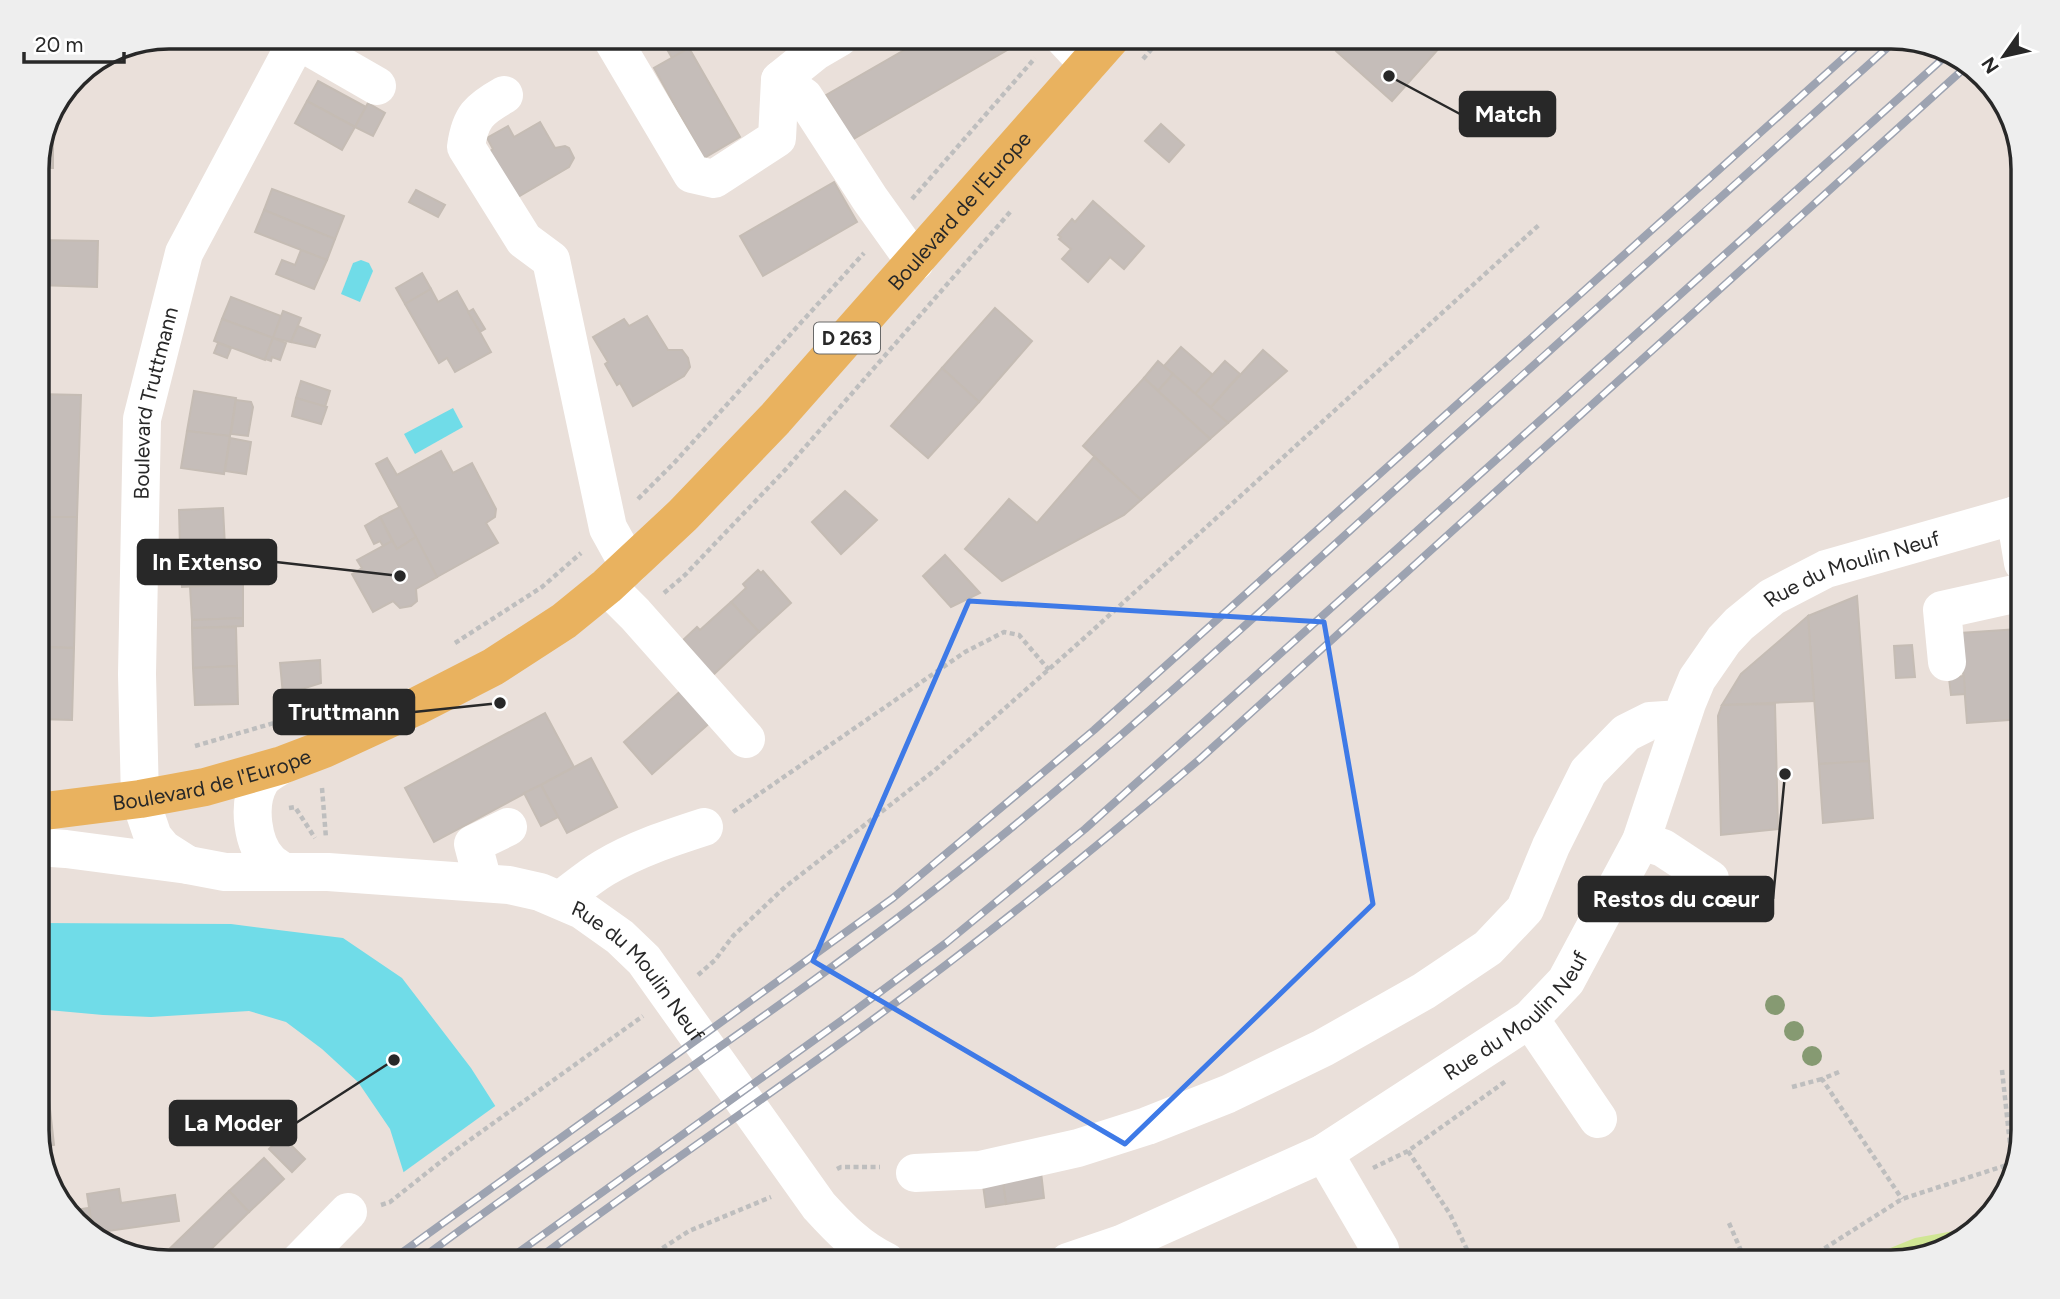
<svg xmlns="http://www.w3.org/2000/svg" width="2060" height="1299" font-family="Figtree,sans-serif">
<rect width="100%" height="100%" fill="#eae0da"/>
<path fill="#d0e694" d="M1976,1227L1957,1245L1891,1262H1856L1915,1238Z"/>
<g fill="#70dce8">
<path d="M361,260L369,263L373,271L360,302L341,294L353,263Z"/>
<path d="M453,408L463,427L415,454L404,434Z"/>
<path d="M37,923L231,924L343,938L402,978L471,1068L595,1262L406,1180L390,1129L358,1082L322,1049L286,1022L249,1011L151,1017L103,1015L37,1009Z"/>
</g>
<path fill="#eae0da" d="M498,1104L598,1260L599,1262H463L417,1206L401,1174Z"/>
<g fill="#c5bdb9" stroke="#c5bcb4" stroke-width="2">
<path d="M384,37H402L398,45Z"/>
<path d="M660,37H708L672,58Z"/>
<path d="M927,37H1011L1016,45L852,140L826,95Z"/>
<path d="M1348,37H1449L1392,101L1336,51Z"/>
<path d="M689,48L740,137L704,158L654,68Z"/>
<path d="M318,81L366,107L355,127L307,101Z"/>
<path d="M307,101L355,127L342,150L295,123Z"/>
<path d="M368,103L385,113L373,136L355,127Z"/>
<path d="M540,122L555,148L565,146L569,148L574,158L569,167L513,200L486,154L493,149L487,138L508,126L514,137Z"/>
<path d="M1161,124L1184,145L1169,162L1145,141Z"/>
<path d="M53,126V168H37V161Z"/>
<path d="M834,182L857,222L763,276L740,236Z"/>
<path d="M272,189L344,216L335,239L264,210Z"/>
<path d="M416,190L445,205L438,217L409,202Z"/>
<path d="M1093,201L1144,246L1124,269L1110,257L1088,282L1062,259L1071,249L1059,239L1061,237L1058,235L1072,219L1075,222Z"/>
<path d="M264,210L335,239L327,260L255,232Z"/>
<path d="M37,240L98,241L97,287L37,285Z"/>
<path d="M301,250L327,260L314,289L276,274L282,260L295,265Z"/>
<path d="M422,273L431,289L405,304L396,288Z"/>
<path d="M431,289L438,302L457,291L491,352L455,372L447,358L439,363L405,304Z"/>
<path d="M231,297L281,316L273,338L222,319Z"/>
<path d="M995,308L1032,341L979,402L942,368Z"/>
<path d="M473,309L485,329L480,332L468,312Z"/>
<path d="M283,311L301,318L291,342L273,338Z"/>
<path d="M647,316L668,350H682L688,358L690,367L684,376L633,406L620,383L617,385L605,364L608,362L593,337L624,319L629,326Z"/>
<path d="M222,319L273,338L265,360L214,341Z"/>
<path d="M298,326L320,335L315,347L291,342Z"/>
<path d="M273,338L286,343L280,360L272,357L271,361L265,359Z"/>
<path d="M218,343L231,348L227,358L214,353Z"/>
<path d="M1181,347L1213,375L1195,394L1164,366Z"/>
<path d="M1263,350L1287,371L1228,423L1210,408Z"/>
<path d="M1158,361L1173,374L1158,391L1144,378Z"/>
<path d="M1225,361L1240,374L1210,408L1195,394Z"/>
<path d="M942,368L979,402L928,458L891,426Z"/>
<path d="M1173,374L1228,423L1210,439L1158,391Z"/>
<path d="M1144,378L1210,439L1141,500L1083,446Z"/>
<path d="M301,381L330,391L325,407L296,398Z"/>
<path d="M194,391L236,398L230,436L187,431Z"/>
<path d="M37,394L81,395L77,517H37Z"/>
<path d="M296,398L327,407L321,424L292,416Z"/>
<path d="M236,400L251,402L253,407L248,436L231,434Z"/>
<path d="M187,431L230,436L224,474L181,468Z"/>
<path d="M230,438L251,442L246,474L225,471Z"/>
<path d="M441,451L453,473L472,463L496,509L495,517L486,523L498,543L437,577L376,464L387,458L397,475Z"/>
<path d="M1094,457L1141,500L1124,515L1002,581L965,549L1009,499L1037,523Z"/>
<path d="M845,491L877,520L841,554L812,522Z"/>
<path d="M400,507L416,537L397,549L380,517Z"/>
<path d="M223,508L225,547L180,548L179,510Z"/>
<path d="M37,517H77L74,648L37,647Z"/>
<path d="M380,517L392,541L383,546L380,541L374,544L365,526Z"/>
<path d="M416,537L437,577L416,589L417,601L411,606L400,608L393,601L373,612L352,574L362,568L357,560L392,541L397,549Z"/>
<path d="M225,547L226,585L182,587L180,548Z"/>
<path d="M945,555L980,593L951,607L923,576Z"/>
<path d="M758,570L761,573L763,571L791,603L759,632L731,602L746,588L743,584Z"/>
<path d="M243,582V618L192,620L190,587Z"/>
<path d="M1857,596L1869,761L1819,764L1808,616Z"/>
<path d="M731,602L759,632L712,676L683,640L697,627L700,630Z"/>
<path d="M1808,616L1814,701L1722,705L1741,674Z"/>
<path d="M243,618V626L192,628V620Z"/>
<path d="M236,627L237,666L193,668L192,628Z"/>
<path d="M2023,628V703L2018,629Z"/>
<path d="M2018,629L2023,719L1967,723L1960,633Z"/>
<path d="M1912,645L1915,677L1896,678L1894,646Z"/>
<path d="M37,647L74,648L72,720L37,719Z"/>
<path d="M320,660L321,683L283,695L280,663Z"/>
<path d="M237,666L238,704L195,705L193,668Z"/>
<path d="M1964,676L1965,694L1951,695L1949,678Z"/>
<path d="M684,688L712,721L652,774L624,742Z"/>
<path d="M1775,704L1778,829L1721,835L1718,716L1722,705Z"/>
<path d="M545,713L574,767L434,842L405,788Z"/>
<path d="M591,758L617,807L567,833L541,785Z"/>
<path d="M1869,761L1873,818L1823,823L1819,764Z"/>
<path d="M541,785L558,817L541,826L524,793Z"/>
<path d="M2023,797V806L2018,807L2017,798Z"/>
<path d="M49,1100L54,1145L40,1147L37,1138V1102Z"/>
<path d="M282,1136L305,1159L292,1172L269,1149Z"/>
<path d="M264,1158L284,1179L249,1212L229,1191Z"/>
<path d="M1041,1172L1044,1198L1006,1204L1002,1178Z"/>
<path d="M1003,1182L1006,1204L986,1207L983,1185Z"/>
<path d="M119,1189L121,1203L175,1195L179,1221L93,1233L87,1194Z"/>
<path d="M229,1191L249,1212L198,1262H169L159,1259Z"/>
<path d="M89,1208L93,1233H89L68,1211Z"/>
</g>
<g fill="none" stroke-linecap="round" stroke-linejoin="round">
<g stroke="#bebebe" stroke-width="4.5" stroke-dasharray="5 3.5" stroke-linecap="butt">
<path d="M1143,59L1162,37"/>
<path d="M912,199L1035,58"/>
<path d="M638,499L674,463L864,253"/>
<path d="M664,593L685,575L786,469L1011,211"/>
<path d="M455,643L542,587L581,553"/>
<path d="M195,746L315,711"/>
<path d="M322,788L326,838"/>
<path d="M289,808L295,807L315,838"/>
<path d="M733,812L965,652L1004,632L1019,635L1049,670"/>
<path d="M698,975L715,960L733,936L785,887L935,770L1082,640L1540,224"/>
<path d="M2002,1070L2012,1163"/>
<path d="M1839,1072L1822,1079L1902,1199"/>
<path d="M1792,1087L1822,1079"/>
<path d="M1408,1151L1450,1214L1473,1262"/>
<path d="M1373,1168L1408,1151L1506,1081"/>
<path d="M837,1169L841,1167H880"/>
<path d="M381,1205L390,1202L453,1152L643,1016"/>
<path d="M1729,1223L1746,1262"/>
<path d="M641,1262L689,1231L771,1197"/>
<path d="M1803,1262L1902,1199L2013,1163"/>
</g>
<g stroke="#fff" stroke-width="38">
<path d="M611,37L692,174L714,179L777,138L780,80L816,51L840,37"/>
<path d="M1063,37L1088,64"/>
<path d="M297,40L377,86"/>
<path d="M780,80L804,97L870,199L915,262"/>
<path d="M504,95C479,109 470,117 466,147L524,240L551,260L608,528L629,566"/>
<path d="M2015,515L2023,563"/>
<path d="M607,586L635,614L746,739"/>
<path d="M1947,662L1942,610L2023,592"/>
<path d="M282,765C274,770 265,774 260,782C247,804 252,845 270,862C274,866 280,869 284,872"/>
<path d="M1641,841L1663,848L1710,879"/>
<path id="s1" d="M37,847L66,849L188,865L225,872H328L509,885L540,892L582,910L620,937L644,960L819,1206C839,1228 859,1249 887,1262"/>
<path id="s2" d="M188,865L163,849L153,837L140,799L137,674L142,419L184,253L299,37"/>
<path d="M483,882L473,844L508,827"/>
<path d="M560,900C575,889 589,877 604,868C636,849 670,838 704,827"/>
<path d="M1530,1019L1598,1119"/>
<path d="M1324,1153L1380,1249"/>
<path d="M915,1173L980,1170L1078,1148L1147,1126L1228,1094L1323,1048L1424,991L1488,948L1525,909L1551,846L1588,772L1626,733L1650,721L1681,719"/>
<path d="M299,1262L348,1212"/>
<path id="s3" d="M1068,1262L1121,1244L1324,1153L1530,1019L1566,981L1641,841L1687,703L1697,679L1724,640L1739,624L1772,597L1826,569L2023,513"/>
</g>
<path stroke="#e9b25f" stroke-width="38" id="s4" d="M37,812L140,799L205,787L282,765L324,749L415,707L493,667L564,621L607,586L683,515L775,419L1112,37"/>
<g stroke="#9da3b1" stroke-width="8">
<g id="rail">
<path d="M389,1262L893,898L1094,730L1867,37"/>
<path d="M417,1262C595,1129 783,1010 957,872C1114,747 1261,611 1408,478C1571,331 1734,185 1897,39"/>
<path d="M505,1262L845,1018L946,943L1085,829L1948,54"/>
<path d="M534,1262C640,1182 750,1109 857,1031C976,945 1090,853 1201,758L1969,64"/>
</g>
</g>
<use href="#rail" stroke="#fff" stroke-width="5" stroke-dasharray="16" stroke-linecap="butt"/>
</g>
<g fill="#869a72">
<circle cx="1775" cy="1005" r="10"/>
<circle cx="1794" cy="1031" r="10"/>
<circle cx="1812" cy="1056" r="10"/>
</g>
<path fill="none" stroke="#3e7ae7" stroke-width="5" stroke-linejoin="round" d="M969,601L1324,622L1373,904L1125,1144L813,961Z"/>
<g text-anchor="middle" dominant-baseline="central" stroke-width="6" stroke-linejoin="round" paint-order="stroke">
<rect fill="#fff" stroke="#686868" stroke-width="2" x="814" y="322.5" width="66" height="31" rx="5"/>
<g font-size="19" font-weight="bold" fill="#282828">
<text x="847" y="338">D 263</text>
</g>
<g font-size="21" fill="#282828" stroke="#fff">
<text stroke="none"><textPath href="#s4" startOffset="1138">Boulevard de l'Europe</textPath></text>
<text stroke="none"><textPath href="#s2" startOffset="483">Boulevard Truttmann</textPath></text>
<text stroke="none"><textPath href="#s3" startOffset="1104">Rue du Moulin Neuf</textPath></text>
<text stroke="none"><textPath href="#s4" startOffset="178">Boulevard de l'Europe</textPath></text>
<text stroke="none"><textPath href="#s1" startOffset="635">Rue du Moulin Neuf</textPath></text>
<text stroke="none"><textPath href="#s3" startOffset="516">Rue du Moulin Neuf</textPath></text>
</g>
</g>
<path d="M0 0H2060V1299H0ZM169 49H1891A120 120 0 0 1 2011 169V1130A120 120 0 0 1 1891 1250H169A120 120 0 0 1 49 1130V169A120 120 0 0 1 169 49Z" fill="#eee" fill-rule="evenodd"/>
<path fill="none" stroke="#282828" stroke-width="3.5" d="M169 49H1891A120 120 0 0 1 2011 169V1130A120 120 0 0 1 1891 1250H169A120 120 0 0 1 49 1130V169A120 120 0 0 1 169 49Z"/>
<path fill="none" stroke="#282828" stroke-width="2.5" d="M1389 76L1460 114M400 576L276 562M500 703L414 712M1785 774L1773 899M394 1060L296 1123"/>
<g fill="#282828" stroke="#fff" stroke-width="2.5">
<circle cx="1389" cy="76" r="7"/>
<circle cx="400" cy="576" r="7"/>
<circle cx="500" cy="703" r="7"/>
<circle cx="1785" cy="774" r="7"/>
<circle cx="394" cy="1060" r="7"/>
</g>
<g fill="#282828" stroke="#282828" stroke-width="2.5">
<rect x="1460" y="92" width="95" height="44" rx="7"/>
<rect x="138" y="540" width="138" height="44" rx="7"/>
<rect x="274" y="690" width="140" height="44" rx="7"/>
<rect x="1579" y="877" width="194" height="44" rx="7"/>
<rect x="170" y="1101" width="126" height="44" rx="7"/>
</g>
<g font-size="23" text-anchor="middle" font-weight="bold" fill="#fff">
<text x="1508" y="122">Match</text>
<text x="207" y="570">In Extenso</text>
<text x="344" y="720">Truttmann</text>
<text x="1676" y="907">Restos du cœur</text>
<text x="233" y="1131">La Moder</text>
</g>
<g transform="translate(2004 56) rotate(236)" stroke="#ffffff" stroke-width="5" paint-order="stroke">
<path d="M0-5L12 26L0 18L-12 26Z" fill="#282828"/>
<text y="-10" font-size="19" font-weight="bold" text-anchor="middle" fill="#282828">N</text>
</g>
<path d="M24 52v10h100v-10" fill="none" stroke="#282828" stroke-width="3.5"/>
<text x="35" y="52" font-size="21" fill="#282828" stroke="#ffffff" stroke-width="5" paint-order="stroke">20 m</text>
</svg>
